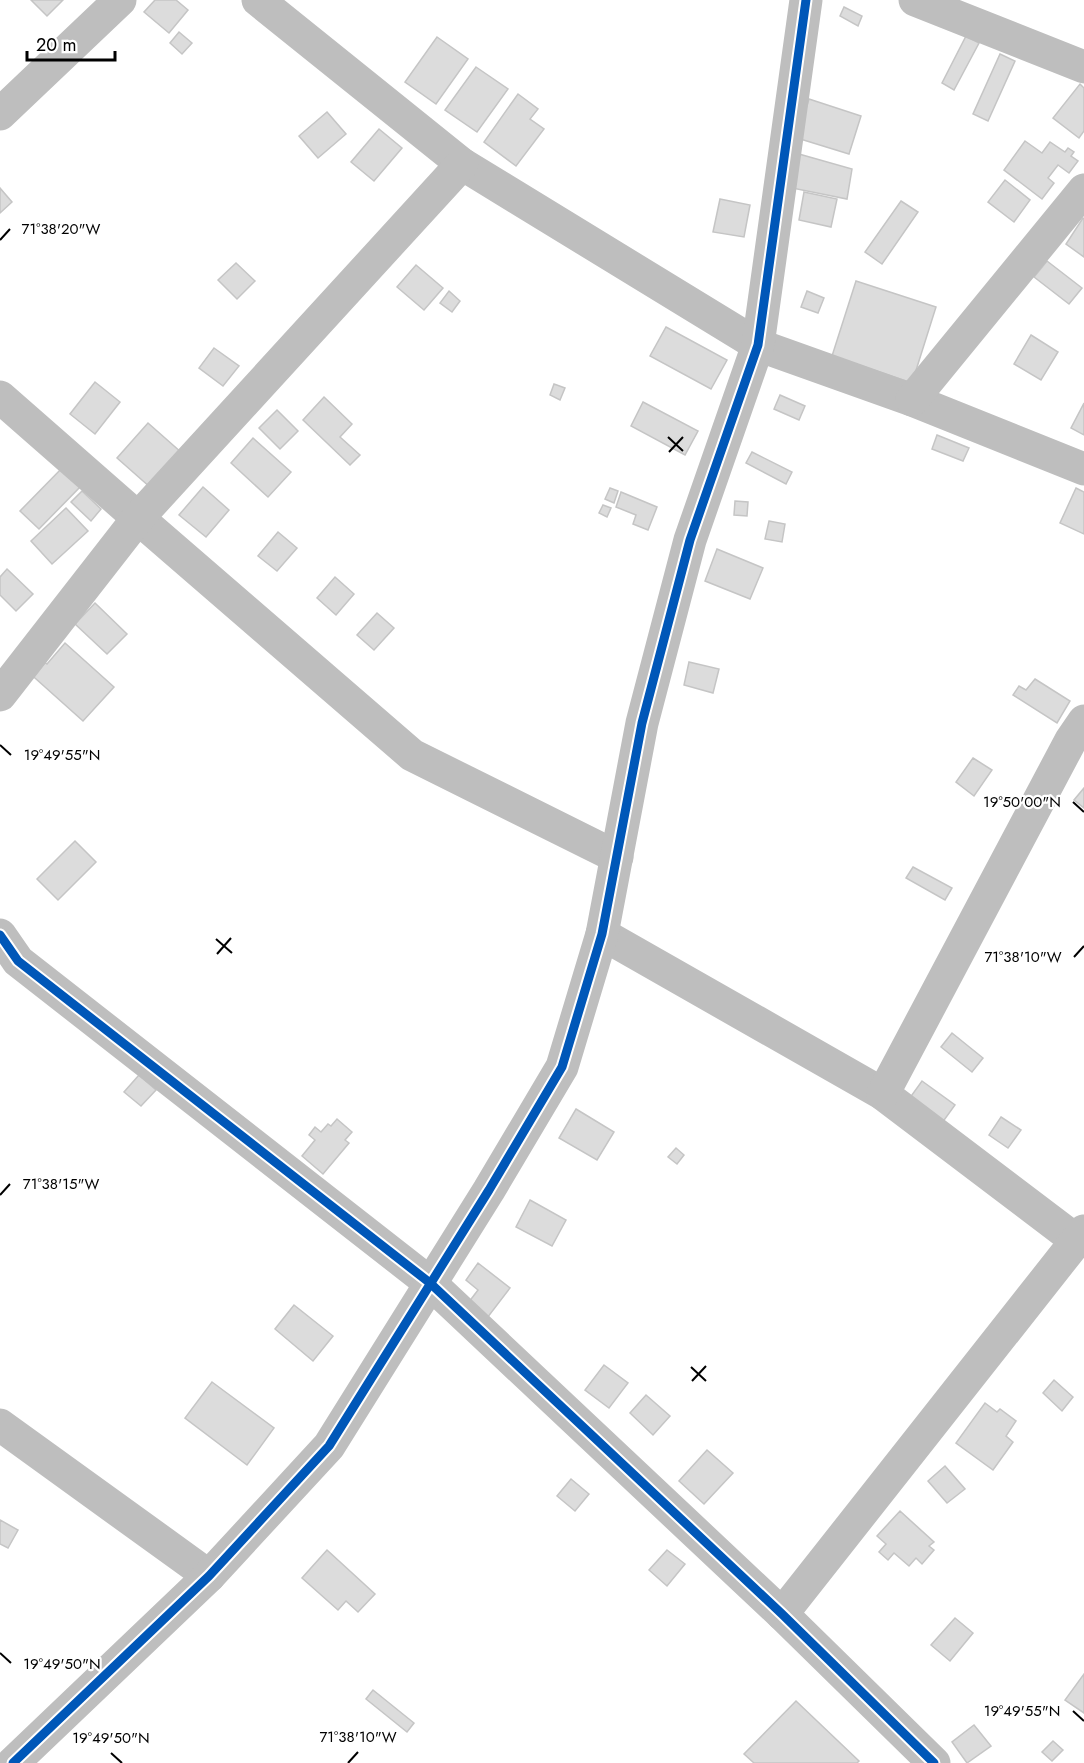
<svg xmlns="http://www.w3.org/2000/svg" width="1084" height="1763" font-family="Jost,sans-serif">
<rect width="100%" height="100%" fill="#fff"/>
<g fill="#dcdcdc" stroke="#c5c5c5" stroke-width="1.5">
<path d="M31,0H63L47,16Z"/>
<path d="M155,0H176L188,10L169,33L144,12Z"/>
<path d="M844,7L862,16L858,26L840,16Z"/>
<path d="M179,32L192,43L182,54L170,43Z"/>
<path d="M966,36L979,43L954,90L942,83Z"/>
<path d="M437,37L468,59L436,104L405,82Z"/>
<path d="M1000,54L1015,61L988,121L973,114Z"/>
<path d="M476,67L508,89L477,132L445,110Z"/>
<path d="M1080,84L1084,88V131L1079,138L1053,118Z"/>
<path d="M518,94L538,109L530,119L544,129L516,166L484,142Z"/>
<path d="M809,99L861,116L849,154L797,138Z"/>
<path d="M327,112L346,134L318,158L299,136Z"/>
<path d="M379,129L402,148L374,181L351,162Z"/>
<path d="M1025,141L1042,153L1050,142L1065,152L1068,148L1074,152L1071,156L1078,161L1069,173L1058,165L1048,178L1054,183L1042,199L1004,170Z"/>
<path d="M799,154L852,169L847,199L792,188Z"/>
<path d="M1005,180L1030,200L1014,222L988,202Z"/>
<path d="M0,188L12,202L0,213Z"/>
<path d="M804,192L837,199L831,227L799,220Z"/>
<path d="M720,199L750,205L744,237L713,232Z"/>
<path d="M901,201L918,212L882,264L865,252Z"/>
<path d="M1083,218L1084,219V257L1066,244Z"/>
<path d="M1047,261L1082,288L1069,304L1034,277Z"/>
<path d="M236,263L255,281L237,299L218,280Z"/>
<path d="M416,265L443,288L424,310L397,287Z"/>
<path d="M856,281L936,307L912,383L832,356Z"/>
<path d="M449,291L460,301L452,312L440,303Z"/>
<path d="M807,291L824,298L818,313L801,307Z"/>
<path d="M666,327L727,360L711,389L650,356Z"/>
<path d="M1031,335L1058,352L1041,380L1014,364Z"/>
<path d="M214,348L239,366L223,386L199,368Z"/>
<path d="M95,382L120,402L95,434L70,414Z"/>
<path d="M554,384L565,388L560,400L550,395Z"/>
<path d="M780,395L805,406L799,420L774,409Z"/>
<path d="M324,397L352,424L340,437L360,455L350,465L303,420Z"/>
<path d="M643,402L698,431L685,455L631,426Z"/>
<path d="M1084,403V435L1071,428Z"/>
<path d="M277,410L298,431L280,449L259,428Z"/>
<path d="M148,423L182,453L151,488L117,458Z"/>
<path d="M937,435L969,448L963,461L932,449Z"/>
<path d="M253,438L291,472L268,497L231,463Z"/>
<path d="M752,452L792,472L786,484L746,463Z"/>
<path d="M63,467L82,485L39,529L20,511Z"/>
<path d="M203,487L229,510L206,537L179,515Z"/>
<path d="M610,488L618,491L614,503L605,499Z"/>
<path d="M1076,488L1084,492V534L1060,523Z"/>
<path d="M82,491L101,509L91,521L71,502Z"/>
<path d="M621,492L657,507L648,530L633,524L636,515L616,507Z"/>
<path d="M735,501L748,502L747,516L734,515Z"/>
<path d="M603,505L611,508L607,517L599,513Z"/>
<path d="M66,508L88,531L52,564L31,541Z"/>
<path d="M769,521L785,524L782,542L765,539Z"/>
<path d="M278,532L297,548L277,571L258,556Z"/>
<path d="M717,549L763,568L750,599L705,581Z"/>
<path d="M7,569L33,594L16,611L0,595V577Z"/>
<path d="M335,577L354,594L336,615L317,598Z"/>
<path d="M95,603L127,634L107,654L75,624Z"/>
<path d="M377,613L394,628L374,650L357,635Z"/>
<path d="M65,643L114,687L83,721L26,670L38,657L47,664Z"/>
<path d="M689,662L719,669L713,693L684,685Z"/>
<path d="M1035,679L1070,701L1057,723L1013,695L1019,686L1026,690Z"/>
<path d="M973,758L992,770L974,796L956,782Z"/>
<path d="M1084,788V808L1074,800Z"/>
<path d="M75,841L96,862L58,900L37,879Z"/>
<path d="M913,867L952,888L945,900L906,878Z"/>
<path d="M952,1033L983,1058L972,1072L941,1047Z"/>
<path d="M139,1075L156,1090L141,1106L124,1092Z"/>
<path d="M922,1081L955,1105L942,1123L909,1099Z"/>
<path d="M576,1109L614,1132L597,1160L559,1138Z"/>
<path d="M1001,1117L1021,1130L1008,1148L989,1135Z"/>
<path d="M337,1119L352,1132L345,1140L349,1143L323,1174L302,1156L315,1140L309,1135L315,1127L321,1132L328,1124L331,1126Z"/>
<path d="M676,1148L684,1155L677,1164L668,1157Z"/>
<path d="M530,1200L566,1220L552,1246L516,1227Z"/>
<path d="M478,1263L510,1288L484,1322L465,1307L478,1290L466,1280Z"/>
<path d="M294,1305L333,1336L313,1361L275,1329Z"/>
<path d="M604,1365L628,1383L609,1408L585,1390Z"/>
<path d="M1054,1380L1073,1397L1062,1411L1043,1393Z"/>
<path d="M212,1382L274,1428L247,1465L185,1418Z"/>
<path d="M646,1395L670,1416L653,1435L630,1413Z"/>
<path d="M985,1403L997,1412L1000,1409L1016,1421L1006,1436L1013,1442L993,1470L956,1443Z"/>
<path d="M707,1450L733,1473L704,1504L679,1481Z"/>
<path d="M945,1466L965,1489L947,1503L928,1481Z"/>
<path d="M571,1479L589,1494L575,1511L557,1496Z"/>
<path d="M900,1511L934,1542L929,1546L934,1550L922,1564L916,1558L909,1566L894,1553L888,1560L879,1552L886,1544L877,1536Z"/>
<path d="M0,1520L18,1530L8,1548L0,1544Z"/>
<path d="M327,1550L375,1594L358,1612L346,1601L338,1610L302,1578Z"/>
<path d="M667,1550L685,1564L667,1586L649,1570Z"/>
<path d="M955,1618L973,1633L950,1661L931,1645Z"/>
<path d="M1084,1674V1713L1065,1700Z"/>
<path d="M373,1690L414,1723L407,1732L366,1699Z"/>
<path d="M796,1701L859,1761L857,1763H754L744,1754Z"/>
<path d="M974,1725L991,1746L967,1763L952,1742Z"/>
<path d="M1053,1741L1063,1750L1052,1761L1042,1752Z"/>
</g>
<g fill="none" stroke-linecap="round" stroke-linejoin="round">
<g stroke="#bebebe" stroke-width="33">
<path d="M258,0L462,164L758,345L912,400L1084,469"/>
<path d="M915,0L1084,67"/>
<path d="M0,114L120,0"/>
<path d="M0,397L138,518L412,755L617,857"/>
<path d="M912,400L1084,190"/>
<path d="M0,695L138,518L462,164"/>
<path d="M602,934L883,1094L1077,1241"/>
<path d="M0,935L18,961L430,1283L782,1614L934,1763"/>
<path d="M883,1094L1071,740L1084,721"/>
<path d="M0,1425L209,1576"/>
<path d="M782,1614L1084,1231"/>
<path d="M13,1763L209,1576L329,1446L489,1190L562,1067L602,934L642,723L690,540L758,345L806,0"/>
</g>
<g stroke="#fff" stroke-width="13">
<g id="cycleway">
<path d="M0,935L18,961L430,1283L782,1614L934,1763"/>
<path d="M13,1763L209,1576L329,1446L489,1190L562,1067L602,934L642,723L690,540L758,345L806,0"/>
</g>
</g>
<use href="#cycleway" stroke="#0057b8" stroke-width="9"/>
</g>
<path fill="none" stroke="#000" stroke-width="2" d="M0,240L10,229M668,437L683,451M669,452L683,437M0,745L11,755M1073,802L1084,812M216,939L232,953M217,954L231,938M1074,957L1084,946M0,1195L10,1184M691,1367L706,1381M692,1381L706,1366M0,1653L11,1663M1073,1711L1084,1721M111,1753L122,1763M348,1763L358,1752"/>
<g font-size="15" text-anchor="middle" fill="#000" stroke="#fff" stroke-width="4.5" stroke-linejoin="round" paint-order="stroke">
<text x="61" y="234">71°38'20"W</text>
<text x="62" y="760">19°49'55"N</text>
<text x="1022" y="807">19°50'00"N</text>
<text x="1023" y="962">71°38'10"W</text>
<text x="61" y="1189">71°38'15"W</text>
<text x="62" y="1669">19°49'50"N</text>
<text x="1022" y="1716">19°49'55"N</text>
<text x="358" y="1742">71°38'10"W</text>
<text x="111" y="1743">19°49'50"N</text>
</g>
<path d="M27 51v9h88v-9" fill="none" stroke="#000000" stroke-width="3"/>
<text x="36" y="51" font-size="18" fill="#000000" stroke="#ffffff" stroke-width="4.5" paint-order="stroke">20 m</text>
</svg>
